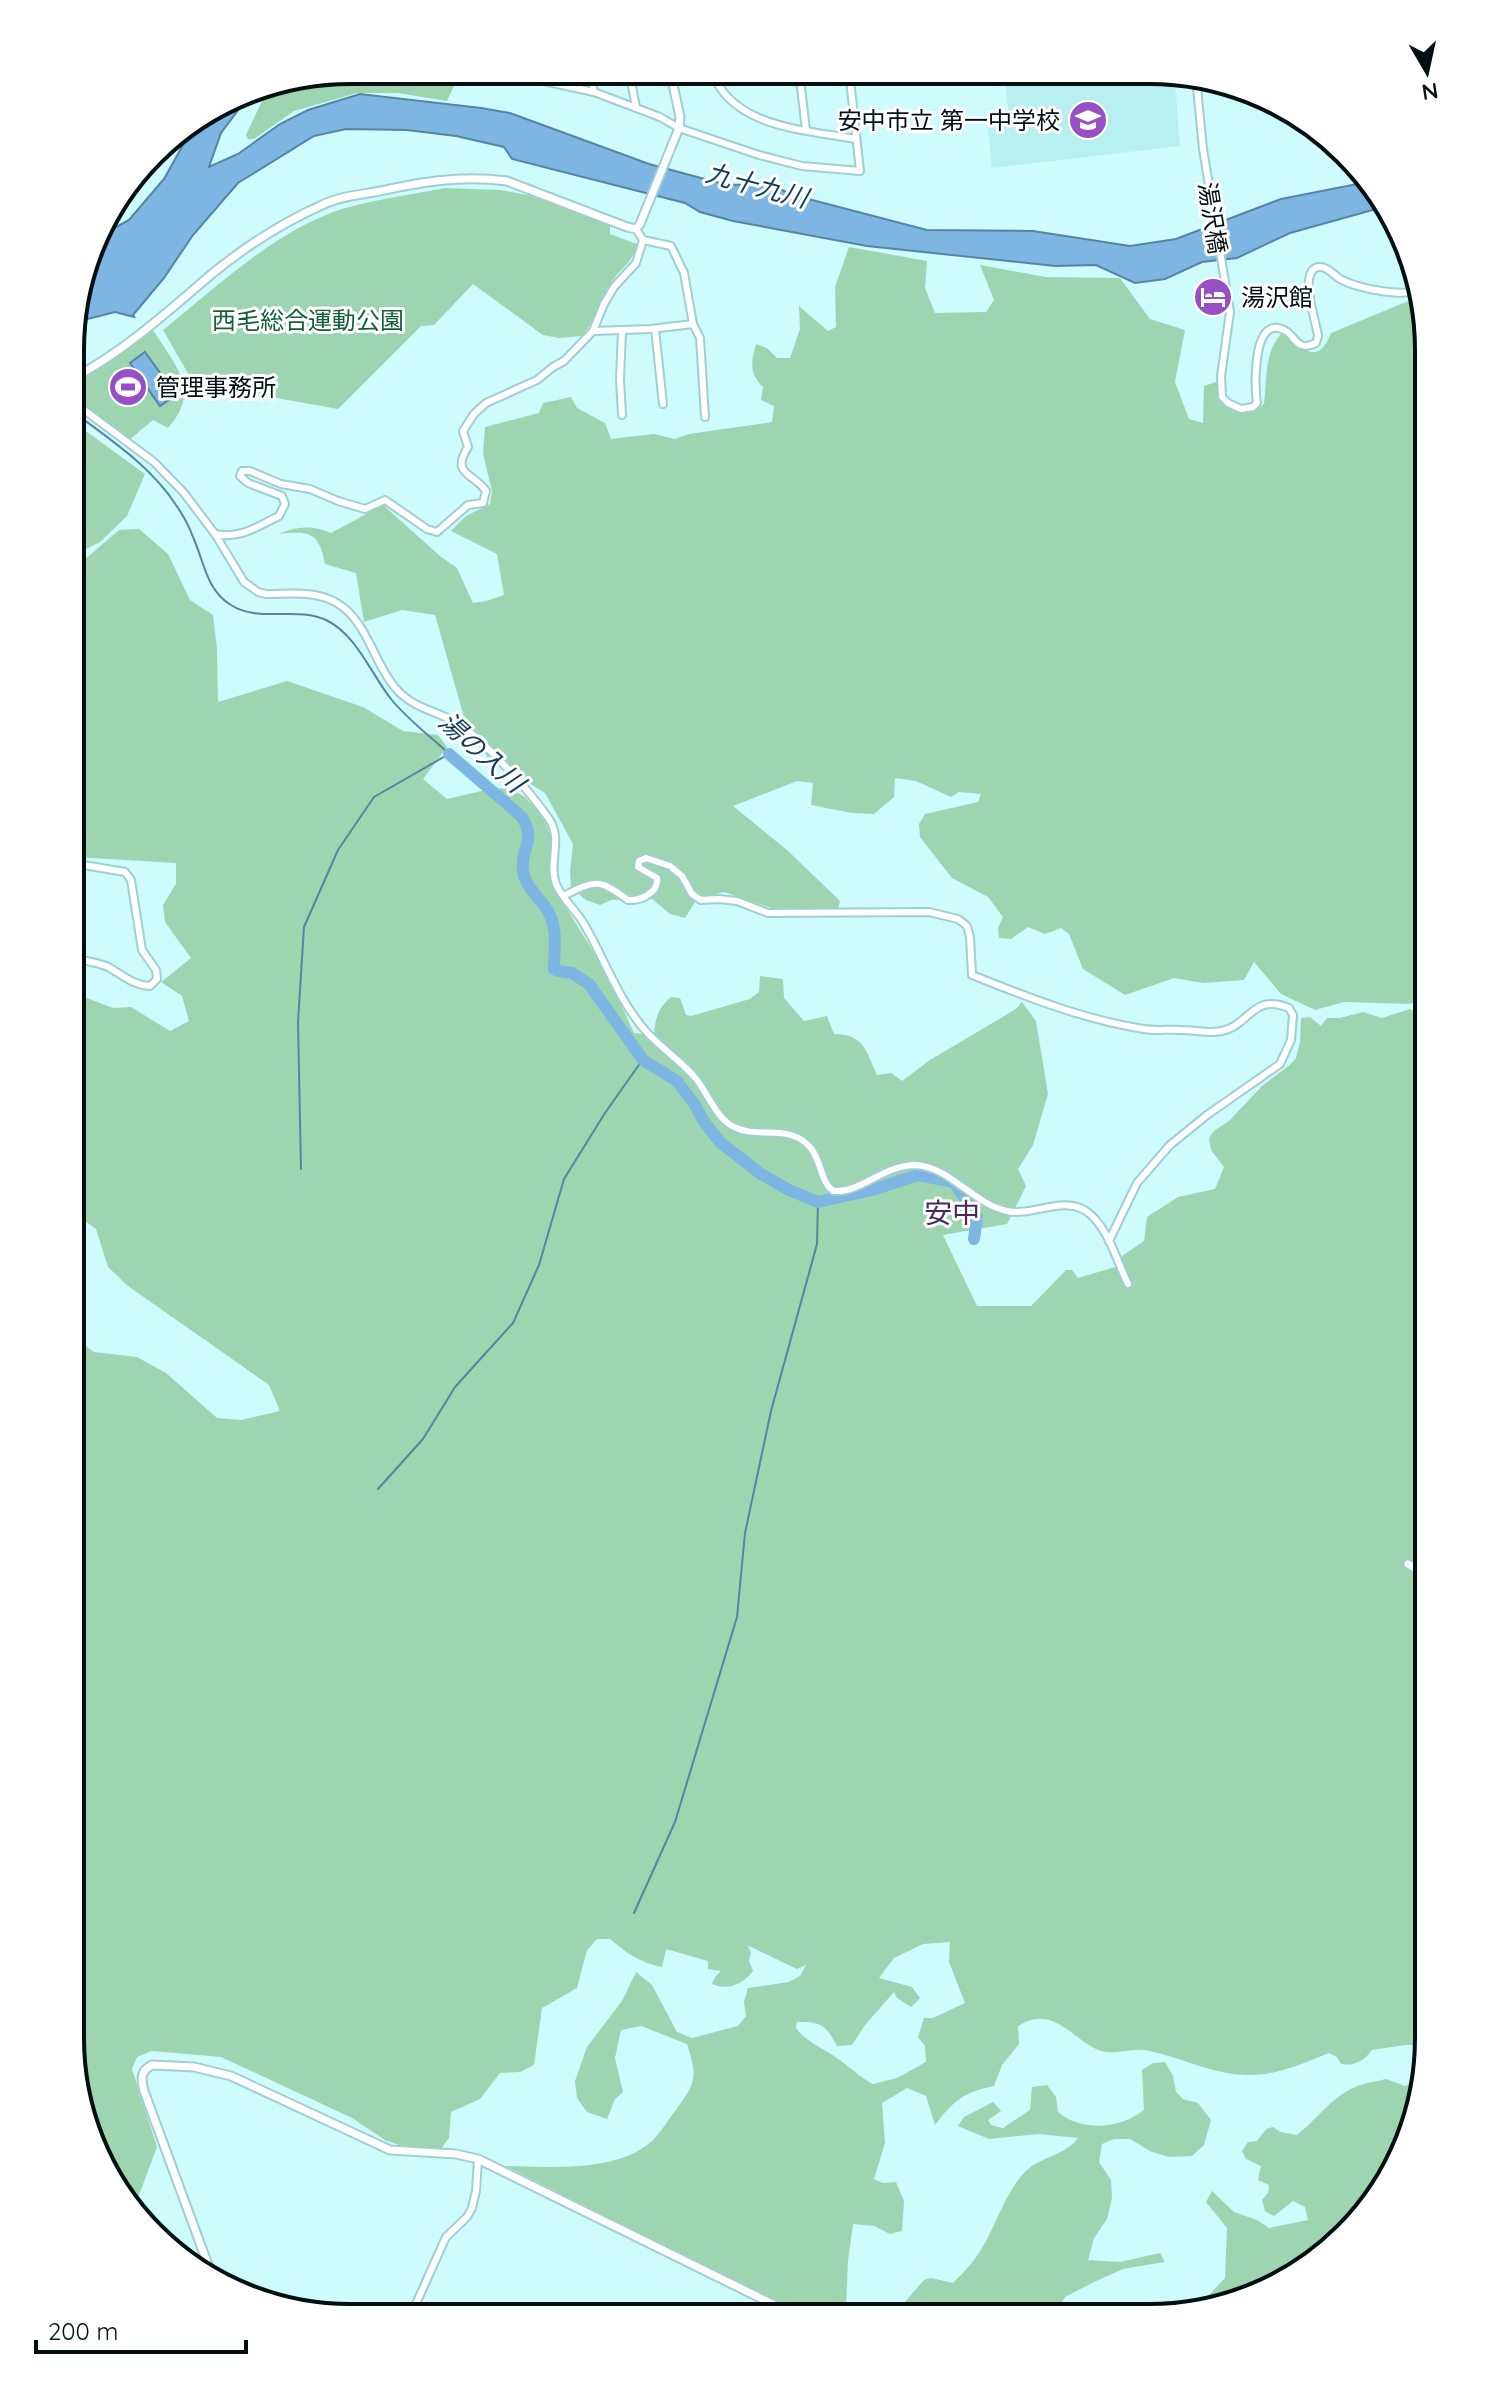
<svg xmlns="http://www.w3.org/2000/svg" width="1499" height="2388" font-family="Quicksand,'Noto Sans JP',sans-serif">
<rect width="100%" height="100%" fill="#cdfbfe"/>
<path fill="#b8f0f2" d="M1004,72H1174L1180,146L992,168L987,121L1009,118Z"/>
<g fill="#9dd5b1" fill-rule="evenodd">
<path d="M350,70H465L462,79L457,80L447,101L398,93H357L294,111L254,139H248L246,135L269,86Z"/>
<path d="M445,188L500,190L549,199L610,225V234L637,244C634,261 622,267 613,280C600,298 596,320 582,336L559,338L543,335L473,284L434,325L421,326L338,409L220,388L193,399L190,377L163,330C217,287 270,235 336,211C368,200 411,195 445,188Z"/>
<path d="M849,247L927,261L925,288L935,313L986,312L994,300L980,265L1046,277L1120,278L1150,319L1185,330L1175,382L1189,419L1203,423L1204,386L1219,381L1223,404C1240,417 1248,416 1264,404C1267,380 1264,351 1282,333H1289C1303,353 1319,364 1331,333L1418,297L1429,350V995L1410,1004L1344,1002L1315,1010L1281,994L1254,962L1244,980L1203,983L1174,978L1125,995L1083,969L1069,934L1061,928L1045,934L1028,927L1011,939L999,938L998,928L1003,917L988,897L952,878L920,837L919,824L925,814L978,802L981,794L959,792L951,797L916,781L895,778L894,797L874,814L852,813L811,805L813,783L797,781L733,806L787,850L840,901L837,913L789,914L724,892L697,899L685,918L670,914L652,899L611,900L600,905L586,900L571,888L570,871L573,844L545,793L488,758L464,717L435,615L402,610L364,622L356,573L325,564C319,531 309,531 278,534C297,526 312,525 331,533L383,505L440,556L457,568L473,603L486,601L504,595L497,554L451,531L466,516L490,504L492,491L483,454L485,427L539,413L543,403L571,397L577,408L605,423L611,439L654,434L675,439L689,434L772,422L774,406L761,400L763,387C749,374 751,362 756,344L767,348L777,358H790L800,329L799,306L828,331L836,327L835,287Z"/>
<path d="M153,330C175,365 202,391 168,428L153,420L129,440L72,399V383L108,363Z"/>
<path d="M72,421L145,474L127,516L100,542L72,556Z"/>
<path d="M139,529L168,554L190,600L213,615L217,649L218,702L287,681L363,707L403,731L438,735L447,747L423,779L447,799L494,788L512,789L525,797L542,815L556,847V891L608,976L634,1033L654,1035C655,1019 658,1008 671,997L680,998L686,1015L691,1016L750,999L759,992L760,976L783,979L784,998L804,1021L827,1016L834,1034C864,1034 866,1051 877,1075L891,1073L902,1081L930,1060L1016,1009L1022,1002L1036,1021L1048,1094L1033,1145L1018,1169L1026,1186L1007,1224L943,1235L977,1306H1031L1066,1270H1072L1078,1278L1119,1266L1122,1256L1144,1241L1147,1217L1178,1197L1215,1189L1224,1167L1211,1150L1209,1138L1214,1131L1230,1120L1263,1085L1291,1064L1296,1058L1300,1042L1301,1018L1310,1017L1321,1026L1327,1018H1340L1363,1012L1382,1018L1410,1009L1424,1016L1429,1015L1428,2045H1405L1372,2050C1364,2061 1355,2066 1341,2064L1337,2057L1329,2053C1301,2064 1277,2076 1246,2075C1210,2074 1179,2056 1144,2050C1130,2048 1115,2055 1101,2051C1074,2042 1054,2003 1018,2026L1019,2044L1002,2065L994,2086C964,2092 953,2101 935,2125L926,2096L907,2088L882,2103L885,2143L874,2179L883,2183L896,2182L904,2201L902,2231L890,2234L874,2226L853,2224L848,2261L846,2310C820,2317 798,2308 773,2300L505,2166C548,2167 619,2173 653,2140C661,2132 668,2120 675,2111C696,2083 698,2077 687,2044L641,2026L621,2030L615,2058L623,2092L615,2099L607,2119L587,2112L577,2098L575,2081L587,2047L622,2001L636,1972L652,1985L677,2032L692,2038L738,2026L746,2016L744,2002L748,1988L789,1982L800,1976L806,1965L797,1969L747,1945L751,1952L749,1961L753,1971C743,1984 728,1991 712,1984L715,1977L721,1971L708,1969V1961L666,1949L662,1967C641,1963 626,1953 610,1939H597L587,1950L577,1988L542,2008L534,2065L520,2072L500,2073L480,2099L451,2112L449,2138L441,2149L404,2147L385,2140L352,2118L221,2057L152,2051L137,2057L132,2069L157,2147L136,2203L91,2145L70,2038L71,1336L94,1352L137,1357L166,1373L217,1418L241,1420L280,1411L269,1385L128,1286L108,1267L96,1229L71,1211V992L113,1008L131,1007L170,1031L189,1021L182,996L161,982L191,958L165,922L163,905L176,884V863L74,857L72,853V563L84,560L119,530ZM950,1942L949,1962L965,2003L933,2018H924L918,2037L925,2046L926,2062L897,2078L873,2084C859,2077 850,2067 837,2058C823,2048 806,2042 796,2028L797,2022C822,2022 825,2024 837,2046L852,2045L865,2025L894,1992L897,1998L911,2007L920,1998L912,1987L879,1978L894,1958L923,1944Z"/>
<path d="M1165,2062L1173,2076L1176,2092L1183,2099L1198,2103L1211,2120L1204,2145L1192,2156L1169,2157L1152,2152L1130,2139H1114L1102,2144L1099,2162L1111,2180L1112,2198L1107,2219L1094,2238L1088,2260L1120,2262L1160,2253L1165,2262L1123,2269L1094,2282L1065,2297L1053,2318L863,2317L905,2302L924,2280L931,2278L953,2283C960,2276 968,2268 974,2260C994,2234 1001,2199 1023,2174C1039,2156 1064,2157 1078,2138L1039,2134L989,2139L958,2126L964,2117L993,2102L1001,2111L988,2120L991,2125L1003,2128L1030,2110L1032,2087L1047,2085L1056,2097L1058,2112C1081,2132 1120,2129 1144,2110L1142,2070L1153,2063Z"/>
<path d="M1386,2079L1405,2086L1423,2079L1408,2145L1371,2208L1256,2297L1196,2309L1225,2278L1227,2228L1206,2202L1212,2191L1234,2212L1257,2220L1269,2228L1308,2220L1305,2207L1293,2201L1274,2216L1265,2211L1262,2200L1268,2193L1269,2185L1258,2180L1261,2166L1246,2159L1242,2151L1248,2142L1257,2141L1266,2129L1273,2127L1280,2132L1297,2135C1316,2120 1331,2098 1353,2088C1363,2083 1375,2082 1386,2079Z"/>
</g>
<g fill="#7db5e3" stroke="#5883a4" stroke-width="2">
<path d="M254,89L221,133L209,167L238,154L280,124L308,110L360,94L481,108L510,113L649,164L727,185L769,184L793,195L927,230L1033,231L1130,246L1176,239L1281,199L1362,183L1380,208L1290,233L1237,258L1202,262L1165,279L1135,283L1096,265L1055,266L867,246L733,221L700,212L685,203L512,159L504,147L456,136L407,130L346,129L314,136L238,183L193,235L164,278L133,315L134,317L115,312L72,323V314L96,235L100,236L129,220L164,179L197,120L243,91Z"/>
<path d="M145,352L176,395L160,406L130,363Z"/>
</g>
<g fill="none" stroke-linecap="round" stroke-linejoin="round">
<g stroke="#5883a4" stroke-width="2">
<path d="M72,411C108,438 151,466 176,505C183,515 189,526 193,537C204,561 206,590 231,605C258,623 297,606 326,620C357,635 371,674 391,699C407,719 430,736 449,754L374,797L338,850L304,927L298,1022L301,1169"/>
<path d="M378,1489L423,1439L455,1387L513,1323L539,1265L564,1179L605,1113L643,1059"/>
<path d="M634,1913L675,1822L737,1617L745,1533L771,1411L817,1244L818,1202"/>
</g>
<path stroke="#7db5e3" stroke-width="12" d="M449,754L522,817C537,843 520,846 523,871C525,888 541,898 549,913C558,931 554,950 554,969L558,971L572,973L589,984L643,1060L677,1081L695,1105L704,1122L721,1143L761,1174L789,1190L818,1202L872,1190L918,1175L954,1182L977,1217L974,1239"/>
<g stroke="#a1ced1" stroke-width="10">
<g id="minor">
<path d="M492,70L594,92L660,117L679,128L759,155L802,166L860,171L849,71"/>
<path d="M590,71L594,92"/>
<path d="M629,71L636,107"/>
<path d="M712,71C731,128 807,130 856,139"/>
<path d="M799,71L806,130"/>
<path d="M1196,77L1203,149L1230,312L1221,376L1222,397L1228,403L1241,409L1253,407L1257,403C1255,388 1252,324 1278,328C1297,331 1293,354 1316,343L1318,336C1315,318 1307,297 1309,279C1310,273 1313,266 1321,267C1330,268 1335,277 1342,280C1360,289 1399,296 1417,291"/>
<path d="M672,81L766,71"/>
<path d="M643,240L671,246L684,273L693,324L700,338L705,417"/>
<path d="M655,329L663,404"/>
<path d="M593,331L651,329L693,324"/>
<path d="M622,331L620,380L622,415"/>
<path d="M72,401L154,462L184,493L215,534L244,582L258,592L266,594C289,594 316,590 337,603C368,621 374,666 399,692C416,709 437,711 457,723C487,743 529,790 549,819C563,839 548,863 556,884C562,899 576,910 584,924C604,958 618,999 644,1029C660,1048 682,1061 697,1080C708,1094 717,1119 734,1127C758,1139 787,1124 808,1145C822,1158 820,1184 834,1191C861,1193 882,1166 914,1165C948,1165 973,1204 1007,1211C1034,1217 1066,1193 1090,1214C1110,1232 1117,1262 1128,1284"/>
<path d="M215,534C241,539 256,527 279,516L285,504L282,496L248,483L240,476L242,471H250L281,484L310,489L338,501L365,509L385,500L427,529L437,532L468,505L483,503L486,491C474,473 450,475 468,447L463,431L474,414L486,403L537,380L553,367L564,361L593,331L604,304L614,287L636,263L643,240L636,229"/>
<path d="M563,896C596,880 598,878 628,900C641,901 659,892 657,878L638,867L639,861L646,858L670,866L682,876L692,894L701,900L719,899L737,901L768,913L929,912L958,919L967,926L970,937L972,975C1027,997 1085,1020 1144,1029C1156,1031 1169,1029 1181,1030C1191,1030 1202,1032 1212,1032C1250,1032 1249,991 1289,1008L1293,1015L1291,1040L1280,1064L1207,1115L1170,1145L1137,1183L1109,1241"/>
<path d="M71,954C83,963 96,961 108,967C123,975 132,985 150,986L157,979L156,970L142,950L131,880L125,872L72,863"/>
<path d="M408,2316L415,2306L446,2237L467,2217L472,2208L476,2191L478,2159"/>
</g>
</g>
<g stroke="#a1ced1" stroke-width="11">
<g id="tertiary">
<path d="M72,379C126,350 167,312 213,273C245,247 284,222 322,205C338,197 357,195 375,192C422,182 458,175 507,181L627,227L636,229L640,224L679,128L680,117L670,71"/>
<path d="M1408,1564L1429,1576"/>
<path d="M211,2273L144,2091C141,2080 140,2071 152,2065L194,2067L231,2076L390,2150L456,2154L478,2159L799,2317"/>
</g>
</g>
<use href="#minor" stroke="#fff" stroke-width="6"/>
<use href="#tertiary" stroke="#fff" stroke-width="7"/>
</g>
<defs>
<g id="school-disc" transform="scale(2)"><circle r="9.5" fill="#9650c4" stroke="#fff"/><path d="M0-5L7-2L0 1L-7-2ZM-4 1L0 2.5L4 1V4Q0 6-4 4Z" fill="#fff"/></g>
<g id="hotel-disc" transform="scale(2)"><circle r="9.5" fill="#9650c4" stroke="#fff"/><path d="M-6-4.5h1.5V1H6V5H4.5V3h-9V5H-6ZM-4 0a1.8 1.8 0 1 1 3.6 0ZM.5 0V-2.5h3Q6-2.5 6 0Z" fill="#fff"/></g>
<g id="stadium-disc" transform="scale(2)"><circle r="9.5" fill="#9650c4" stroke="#fff"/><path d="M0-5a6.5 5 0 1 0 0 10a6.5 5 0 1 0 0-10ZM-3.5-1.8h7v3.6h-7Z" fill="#fff"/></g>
</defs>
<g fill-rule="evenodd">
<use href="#school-disc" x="1088" y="120"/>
<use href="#hotel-disc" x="1213" y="297"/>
<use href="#stadium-disc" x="128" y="387"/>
</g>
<g text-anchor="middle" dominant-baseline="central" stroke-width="6" stroke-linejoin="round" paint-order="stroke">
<g font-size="24" fill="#010f10" stroke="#fff" text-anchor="start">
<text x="1060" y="120" text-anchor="end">安中市立 第一中学校</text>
<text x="1241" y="297">湯沢館</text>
<text x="156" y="387">管理事務所</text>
</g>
<g font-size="24" fill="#010f10" stroke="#fff">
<text transform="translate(1213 218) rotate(81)">湯沢橋</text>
</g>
<g font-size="24" fill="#135f39" stroke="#fff">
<text x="308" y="320">西毛総合運動公園</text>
</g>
<g font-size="26" font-style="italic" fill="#123d5c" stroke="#fff">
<text transform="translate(757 185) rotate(15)">九十九川</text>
<text transform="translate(482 752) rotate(42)">湯の入川</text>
</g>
<g font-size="28" fill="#48275f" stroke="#fff">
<text x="952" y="1212">安中</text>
</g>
</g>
<path d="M0 0H1499V2388H0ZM350 84H1149A266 266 0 0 1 1415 350V2038A266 266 0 0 1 1149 2304H350A266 266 0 0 1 84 2038V350A266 266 0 0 1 350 84Z" fill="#fff" fill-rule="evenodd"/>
<path fill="none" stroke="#010f10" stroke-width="4" d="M350 84H1149A266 266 0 0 1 1415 350V2038A266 266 0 0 1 1149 2304H350A266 266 0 0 1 84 2038V350A266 266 0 0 1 350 84Z"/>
<g transform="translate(1427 72) rotate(171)" stroke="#ffffff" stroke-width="6" paint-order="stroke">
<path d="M0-6L14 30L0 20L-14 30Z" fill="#010f10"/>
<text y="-12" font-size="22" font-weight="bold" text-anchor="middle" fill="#010f10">N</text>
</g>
<path d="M36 2340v12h210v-12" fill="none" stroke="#010f10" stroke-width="4"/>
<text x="48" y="2340" font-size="24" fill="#010f10" stroke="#ffffff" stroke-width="6" paint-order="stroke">200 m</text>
</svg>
